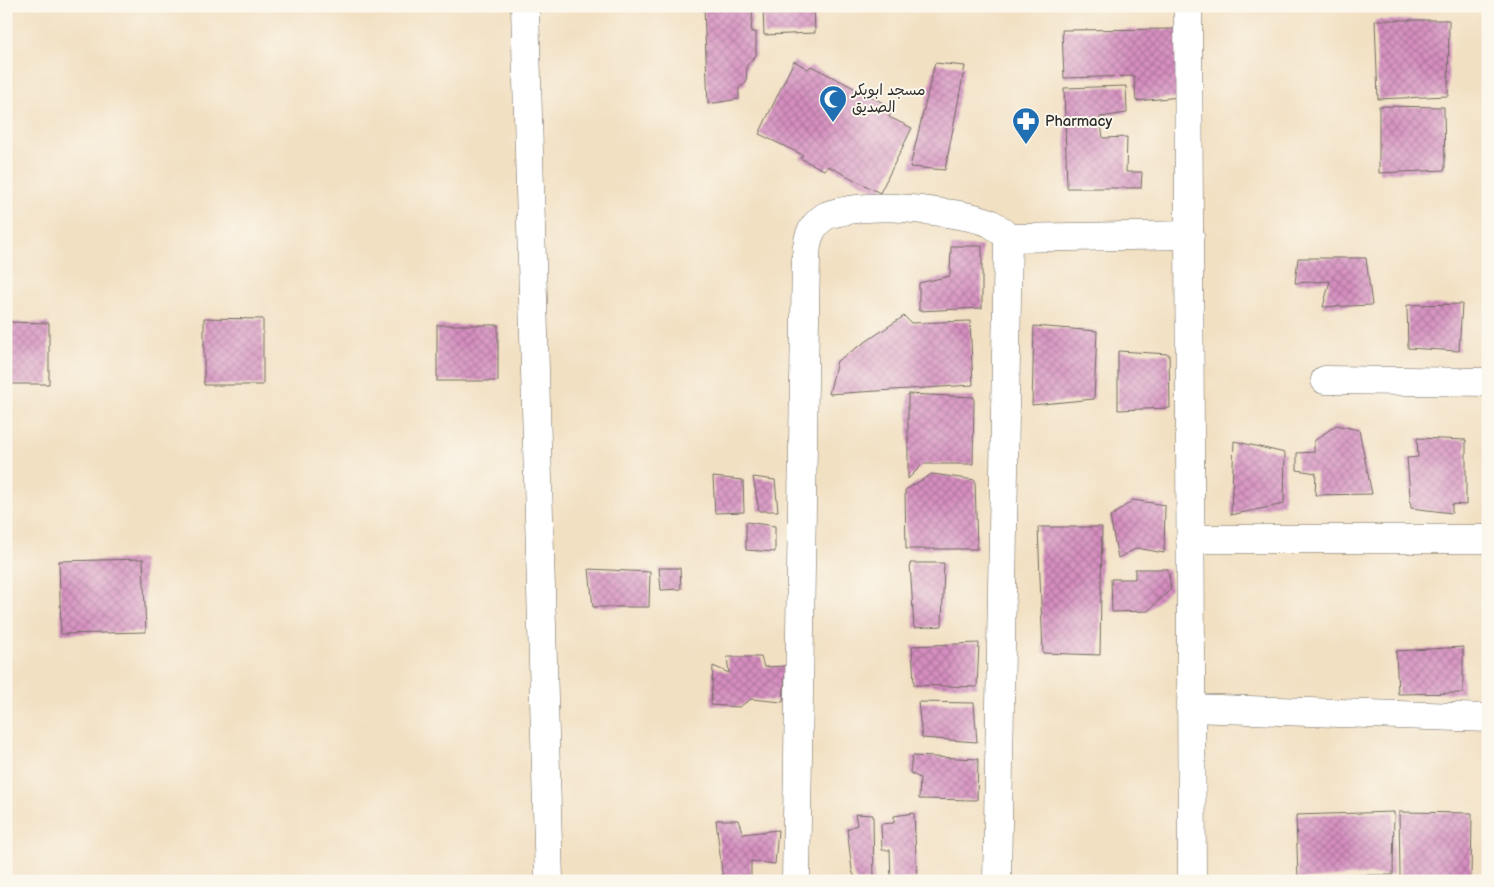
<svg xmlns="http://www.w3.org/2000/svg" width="1494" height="887" font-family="'Balsamiq Sans','Playpen Sans Arabic',sans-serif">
<defs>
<pattern id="building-cross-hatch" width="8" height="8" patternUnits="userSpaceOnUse" patternTransform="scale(1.25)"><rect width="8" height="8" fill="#d58ec0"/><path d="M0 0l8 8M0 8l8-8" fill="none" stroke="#ad749c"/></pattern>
</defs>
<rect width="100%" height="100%" fill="#fbf7ec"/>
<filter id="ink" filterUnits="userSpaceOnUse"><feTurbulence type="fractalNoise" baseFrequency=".02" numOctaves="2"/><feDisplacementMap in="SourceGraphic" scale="10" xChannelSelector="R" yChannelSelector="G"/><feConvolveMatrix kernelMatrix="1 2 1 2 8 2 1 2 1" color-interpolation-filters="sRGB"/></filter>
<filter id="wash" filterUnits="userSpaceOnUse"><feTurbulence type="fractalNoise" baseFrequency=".0096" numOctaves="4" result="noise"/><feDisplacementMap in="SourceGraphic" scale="20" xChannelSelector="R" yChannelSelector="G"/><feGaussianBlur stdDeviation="1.12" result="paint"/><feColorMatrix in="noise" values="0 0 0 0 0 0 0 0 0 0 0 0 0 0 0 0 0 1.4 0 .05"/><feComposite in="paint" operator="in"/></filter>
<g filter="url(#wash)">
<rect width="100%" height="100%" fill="#f2e0c3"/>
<g id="blocks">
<g fill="url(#building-cross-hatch)">
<path d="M763,6H814L815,33L764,35Z"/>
<path d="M704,8L753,9L751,32H756V55L747,65L746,83L739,88V99L708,104Z"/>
<path d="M1375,20H1449L1448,96L1378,99Z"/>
<path d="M1179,29L1181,97L1136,101L1134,76L1064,78L1062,30Z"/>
<path d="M794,61L808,69L811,66L893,108L889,117L912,128L880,193L828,166L824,170L800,158L803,155L759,134Z"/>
<path d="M935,63L965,66L945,170L910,167Z"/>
<path d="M1126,86L1127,113L1100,117L1103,138L1127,137L1126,172H1142L1141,188H1067L1064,88Z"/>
<path d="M1379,106L1444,107L1445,170L1379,173Z"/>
<path d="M951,246H982V308L919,311V283L950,276Z"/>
<path d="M1298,258H1366L1372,305L1323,307L1330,281L1295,283Z"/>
<path d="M1462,304L1459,351L1408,348L1407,305Z"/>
<path d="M904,316L911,323L970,321L973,385L829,394L837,361Z"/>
<path d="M204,318L263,319V385H204Z"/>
<path d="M6,322L49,323V384H6Z"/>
<rect x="437" y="325" width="61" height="56"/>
<path d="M1034,326L1097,331L1094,399L1032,405Z"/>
<path d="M1118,351L1169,354L1170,408L1118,410Z"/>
<path d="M908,394L974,397L973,464H923L908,479Z"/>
<path d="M1336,425L1359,430L1372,494L1315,495L1316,473L1297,470V453L1314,452V441Z"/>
<path d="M1417,438L1466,440V505L1452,504V513L1411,508L1407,458L1418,457Z"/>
<path d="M1234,441L1285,453L1284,504L1231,515Z"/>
<path d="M932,474L975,480L977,549H906L905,490Z"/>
<path d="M713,477L743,480L744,512L715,513Z"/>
<path d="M753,477L775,480L778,511H759Z"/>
<path d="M1133,500L1165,505L1164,553L1137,548L1118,558L1110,517Z"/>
<path d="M746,522L775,526V552L746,550Z"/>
<path d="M1038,527H1102L1100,655L1043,653Z"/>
<path d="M143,559L146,632L61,634L59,561Z"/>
<path d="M910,563H944L942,626L914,628Z"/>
<path d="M659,568H680L681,589L661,590Z"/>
<path d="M589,569L650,572L649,607H593Z"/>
<path d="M1135,569H1168L1171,589L1148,611L1112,612L1111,579H1135Z"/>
<path d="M979,643L977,687L914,685L912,646Z"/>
<path d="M1463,647V693L1398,694L1396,651Z"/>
<path d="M727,657H761L764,667L786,666L783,702L751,699L739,707L711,705L713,666L729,673Z"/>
<path d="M918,702L974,703L977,742L922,738Z"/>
<path d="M912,756L978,759L977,800L919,799L920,778L910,773Z"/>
<path d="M1394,812L1393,875H1360L1298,880L1296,815Z"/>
<path d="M1399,812L1472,813L1471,880L1400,876Z"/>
<path d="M914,813L917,878L891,881L890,850H882L881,824L894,823V816Z"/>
<path d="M855,814L873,815L874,881H856L852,870L847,829L857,825Z"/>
<path d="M716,820H738L743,834L778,830L775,864L751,861V879L723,881Z"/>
</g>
</g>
</g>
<g filter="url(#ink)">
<use href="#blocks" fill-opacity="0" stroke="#716a60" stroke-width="1"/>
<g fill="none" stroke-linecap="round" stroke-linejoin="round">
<g stroke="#716a60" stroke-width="29">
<g id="minor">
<path d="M525,6L549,881"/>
<path d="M1188,6C1191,298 1189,589 1192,881"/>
<path d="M1008,238L1190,235"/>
<path d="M1325,380L1488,382"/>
<path d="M1190,539H1488"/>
<path d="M1190,708L1488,718"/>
<path d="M796,881L806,256C807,239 810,227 824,217C828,214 834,213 839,212C873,204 911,208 946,213C960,215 976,217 990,223C997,227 1003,232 1008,238L997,881"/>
</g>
</g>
<use href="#minor" stroke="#fff" stroke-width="28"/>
</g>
</g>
<defs>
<g id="mosque-pin" transform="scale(1.4375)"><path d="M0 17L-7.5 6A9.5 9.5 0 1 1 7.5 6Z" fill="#1f6fb2" stroke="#fbf7ec"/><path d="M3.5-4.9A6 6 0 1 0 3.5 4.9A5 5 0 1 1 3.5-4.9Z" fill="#fff"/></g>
<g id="pharmacy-pin" transform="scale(1.4375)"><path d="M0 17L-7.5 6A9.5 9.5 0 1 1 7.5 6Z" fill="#1f6fb2" stroke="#fbf7ec"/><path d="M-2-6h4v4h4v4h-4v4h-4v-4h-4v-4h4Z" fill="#fff"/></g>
</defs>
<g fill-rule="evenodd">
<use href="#mosque-pin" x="833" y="99"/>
<use href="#pharmacy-pin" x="1026" y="121"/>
</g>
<g text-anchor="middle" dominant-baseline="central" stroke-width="4" stroke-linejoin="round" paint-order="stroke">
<g font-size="15" fill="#2b2b2b" stroke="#fbf7ec" text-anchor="start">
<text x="852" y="90">مسجد ابوبكر<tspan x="852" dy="17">الصديق</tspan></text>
<text x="1045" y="121">Pharmacy</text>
</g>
</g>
<rect width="1494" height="887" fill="none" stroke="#fbf7ec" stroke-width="25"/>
</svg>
